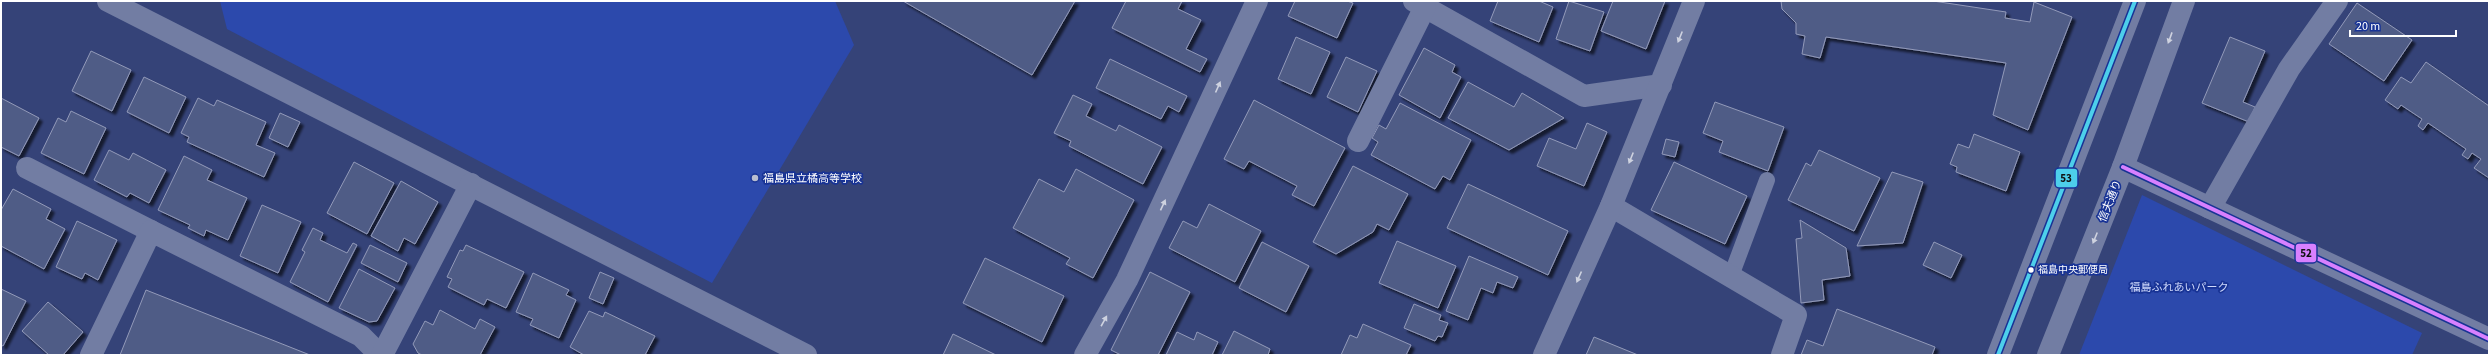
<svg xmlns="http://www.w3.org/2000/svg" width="2490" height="356" font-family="'Source Sans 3','Noto Sans JP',sans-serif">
<defs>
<filter id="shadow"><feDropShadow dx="3.5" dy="3.5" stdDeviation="1" flood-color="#0009"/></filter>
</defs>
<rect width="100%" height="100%" fill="#354378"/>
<g fill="#2c49ac">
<path d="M220,1H835L854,45L712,283L227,29Z"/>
<path d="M2142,195L2422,333L2412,355H2079Z"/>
</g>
<g fill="#505b86" stroke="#929ab9" filter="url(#shadow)">
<path d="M903,1H1075L1032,75Z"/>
<path d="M1126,1H1182L1178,9L1201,20L1186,49L1207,59L1200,72L1112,28Z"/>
<path d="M1295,1H1347L1353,3L1337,38L1288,16Z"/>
<path d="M1498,1H1539L1553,7L1539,42L1490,21Z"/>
<path d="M1569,1L1604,12L1590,51L1556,39Z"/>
<path d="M1613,1H1665L1646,49L1601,31Z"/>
<path d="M1781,1H1933L2006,12L2005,18L2030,22L2034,2L2072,17L2028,130L1993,115L2006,63L1826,37L1820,58L1802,54L1805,36L1796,34V23L1782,9Z"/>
<path d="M2357,3L2412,40L2384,81L2329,44Z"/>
<path d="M1296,37L1330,52L1311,94L1278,79Z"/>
<path d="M2230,37L2265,51L2243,102L2255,107L2249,122L2202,103Z"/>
<path d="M1424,48L1455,65L1452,72L1461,77L1440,118L1399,95Z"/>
<path d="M91,51L131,70L112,111L72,91Z"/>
<path d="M1346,57L1377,71L1358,112L1327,97Z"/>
<path d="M1110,59L1187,96L1179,112L1168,106L1161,119L1096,88Z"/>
<path d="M2426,62L2489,106V178L2474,168L2481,159L2472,153L2468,159L2462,155L2466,149L2428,123L2423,130L2418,126L2422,119L2401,105L2398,109L2385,100L2401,77L2411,83Z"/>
<path d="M144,77L186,97L169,133L127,112Z"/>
<path d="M1468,82L1514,107L1522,93L1564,118L1509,150L1448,118Z"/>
<path d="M1073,95L1092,104L1086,116L1116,131L1119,125L1162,147L1143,184L1069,146L1071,141L1054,133Z"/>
<path d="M1,98L39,118L19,156L1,147Z"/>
<path d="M198,98L214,106L217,100L266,122L256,145L275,153L264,177L187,142L189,137L181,133Z"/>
<path d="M1254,100L1345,148L1314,206L1292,195L1297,186L1249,161L1244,169L1224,159Z"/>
<path d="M1715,102L1784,127L1768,171L1719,152L1723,141L1703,133Z"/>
<path d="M1400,103L1471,140L1450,180L1443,176L1435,189L1371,155L1378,142L1372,138L1379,125L1386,129Z"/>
<path d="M71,111L106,128L84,174L41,153L58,118L66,122Z"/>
<path d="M280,113L300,122L288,147L269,138Z"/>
<path d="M1587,123L1607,132L1584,186L1537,166L1549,138L1576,149Z"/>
<path d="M1974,134L2020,152L2006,191L1956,172L1957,167L1950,164L1958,144L1969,148Z"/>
<path d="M1666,139L1679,142L1675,157L1662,154Z"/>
<path d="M109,150L129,160L133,153L166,170L149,203L130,193L127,197L94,180Z"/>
<path d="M1819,150L1880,178L1854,231L1788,200L1806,163L1811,166Z"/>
<path d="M184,156L212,170L207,180L247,198L228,240L206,230L204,236L188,228L190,225L158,210Z"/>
<path d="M354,162L394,183L367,234L327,213Z"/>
<path d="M1674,162L1747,196L1725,244L1651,210Z"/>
<path d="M1353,166L1408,194L1389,230L1377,224L1373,232L1336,254L1313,242Z"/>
<path d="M1076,169L1134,200L1093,278L1066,264L1070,258L1013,228L1039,179L1064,192Z"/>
<path d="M1892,172L1923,182L1903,243L1857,246Z"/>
<path d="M401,181L438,202L415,244L404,238L398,251L371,236Z"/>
<path d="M1468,184L1568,231L1548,275L1447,228Z"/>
<path d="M13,189L51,209L46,219L65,229L44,269L1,246V210Z"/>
<path d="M1209,204L1261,231L1235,282L1169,248L1183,221L1197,228Z"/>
<path d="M262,205L301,222L278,273L240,256Z"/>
<path d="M1800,220L1846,248L1850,276L1822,280L1824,300L1801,303L1796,239L1802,238Z"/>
<path d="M77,221L117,240L98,280L85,273L82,279L56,267Z"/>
<path d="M313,228L323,233L320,240L347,253L353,243L357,245L328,302L290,282L305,252L302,250Z"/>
<path d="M1397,241L1456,266L1438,308L1379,283Z"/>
<path d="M1262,242L1309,266L1286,312L1239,288Z"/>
<path d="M1934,242L1962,255L1951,278L1923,265Z"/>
<path d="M370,245L407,263L398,282L361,263Z"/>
<path d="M466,245L524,272L506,308L487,299L484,305L448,287L452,279L447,277L460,250L463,251Z"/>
<path d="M1469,256L1518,277L1513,288L1497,282L1493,293L1481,288L1468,320L1446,311Z"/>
<path d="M985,258L1064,296L1042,342L963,303Z"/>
<path d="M359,269L395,288L377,321L369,322L339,308Z"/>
<path d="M600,272L614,278L603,304L589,298Z"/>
<path d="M1150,272L1190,292L1158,355H1121L1111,350Z"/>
<path d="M533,273L569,290L566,295L576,300L559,338L530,325L533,319L516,312Z"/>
<path d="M1,289L26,301L3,346L1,345Z"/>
<path d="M146,290L310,355H120Z"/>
<path d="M48,302L83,332L63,355H49L22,331Z"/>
<path d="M1414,304L1441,315L1439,320L1448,323L1442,337L1438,336L1435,341L1404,328Z"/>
<path d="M1837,309L1935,347L1932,355H1801L1807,340L1823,346Z"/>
<path d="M440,310L475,329L480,319L495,327L480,355H422L418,353L413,344L425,321L433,325Z"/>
<path d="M589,311L603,317L605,312L655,336L645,355H584L570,347Z"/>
<path d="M1363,324L1411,345L1406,355H1341L1350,335L1357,338Z"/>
<path d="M1234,331L1270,349L1268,355H1222Z"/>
<path d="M1177,332L1194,340L1197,332L1218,342L1212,355H1166Z"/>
<path d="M953,334L996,355H943Z"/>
<path d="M1594,337L1638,355H1586Z"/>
</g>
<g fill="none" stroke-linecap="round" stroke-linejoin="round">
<path stroke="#727da3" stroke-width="16" d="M1731,276L1767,180"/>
<g stroke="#727da3" stroke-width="22">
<path d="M108,1L806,355"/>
<path d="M1414,1L1584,96L1661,85"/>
<path d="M1358,141L1425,7"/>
<path d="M2123,167L2489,339"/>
<path d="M27,168L151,231"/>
<path d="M1611,206L1796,315L1782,355"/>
<path d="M2210,208L2289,69L2337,1"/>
<path d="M91,355L151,231L361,336L380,355"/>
<path d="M382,355L471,184"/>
<path d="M1085,355L1127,280L1257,1"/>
<path d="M1544,355L1611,206L1694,1"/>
</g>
<g stroke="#727da3" stroke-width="22">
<path d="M1998,355L2135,1"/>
<path d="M2048,355L2123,167L2184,1"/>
</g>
<g stroke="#183395" stroke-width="7">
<path id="bus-1" d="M2123,167L2489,339"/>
</g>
<g stroke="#183395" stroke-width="7">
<path id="bus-2" d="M1998,355L2135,1"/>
</g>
<use href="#bus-1" stroke="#d880ff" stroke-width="4"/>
<use href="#bus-2" stroke="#4dcfeb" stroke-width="4"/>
</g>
<defs><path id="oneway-solid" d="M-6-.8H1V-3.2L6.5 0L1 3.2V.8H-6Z"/></defs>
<g fill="#ced2df">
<use href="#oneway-solid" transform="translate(1680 37) rotate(112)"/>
<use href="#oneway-solid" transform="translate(2170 38) rotate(110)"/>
<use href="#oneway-solid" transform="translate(1218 87) rotate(-66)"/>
<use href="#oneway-solid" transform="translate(1631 158) rotate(112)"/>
<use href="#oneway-solid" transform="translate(1163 205) rotate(-65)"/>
<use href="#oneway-solid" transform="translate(2095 238) rotate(112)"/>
<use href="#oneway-solid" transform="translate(1579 277) rotate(114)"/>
<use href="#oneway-solid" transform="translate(1104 321) rotate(-61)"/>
</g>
<circle fill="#b8bdd0" stroke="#183395" stroke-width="1.5" cx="755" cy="178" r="4"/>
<circle fill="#fff" stroke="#183395" stroke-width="1.5" cx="2031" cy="270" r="3.5"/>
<g text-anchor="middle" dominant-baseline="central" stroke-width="3.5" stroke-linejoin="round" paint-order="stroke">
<g font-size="10" fill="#fff" stroke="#183395" text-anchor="start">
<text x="2038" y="270">福島中央郵便局</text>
</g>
<g font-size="11" fill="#fff" stroke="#183395" text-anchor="start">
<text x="763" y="178">福島県立橘高等学校</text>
</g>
<g font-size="11" fill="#fff" stroke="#183395">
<text transform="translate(2110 201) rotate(-68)">信夫通り</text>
</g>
<g font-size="11" fill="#d0dafc" stroke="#183395">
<text x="2179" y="287">福島ふれあいパーク</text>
</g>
</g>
<g stroke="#183395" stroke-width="1.5">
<rect x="2055" y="168" width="23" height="20" rx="4" fill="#4dcfeb"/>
<rect x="2295" y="243" width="22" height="20" rx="4" fill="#d880ff"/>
</g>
<g font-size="11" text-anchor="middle" font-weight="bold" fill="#111">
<text x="2066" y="182">53</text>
<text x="2306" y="257">52</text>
</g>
<rect width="2490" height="356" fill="none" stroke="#ffffff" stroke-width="4"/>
<path d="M2350 30v6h106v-6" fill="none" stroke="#ffffff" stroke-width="2"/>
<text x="2356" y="30" font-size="12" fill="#ffffff" stroke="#183395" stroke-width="3" paint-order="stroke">20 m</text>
</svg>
